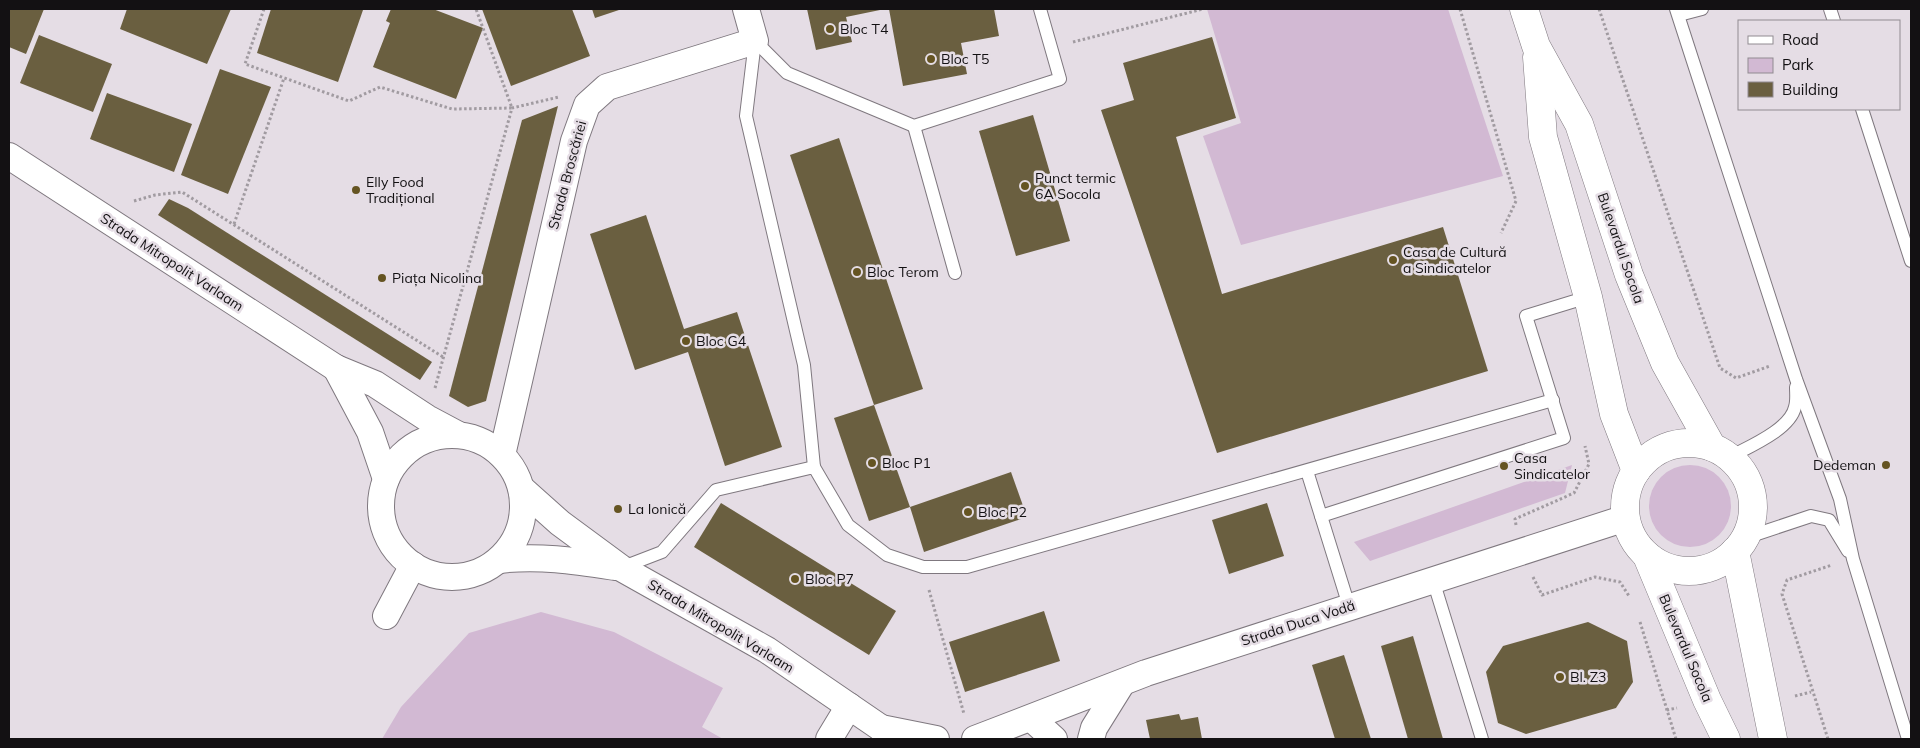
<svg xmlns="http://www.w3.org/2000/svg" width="1920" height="748" font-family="Mulish,sans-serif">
<rect width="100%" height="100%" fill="#e5dde5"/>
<g fill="#d2b9d3">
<path d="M1207,9H1448L1503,176L1241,245L1203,136L1241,123Z"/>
<path d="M1572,465L1565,493L1370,561L1354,542Z"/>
<circle cx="1690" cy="506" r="41"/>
<path d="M541,612L614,632L723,688L702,727L723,739H382L401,707L469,633Z"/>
</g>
<g fill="#6a5f40">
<path d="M9,9H44L26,54L9,47Z"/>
<path d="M127,9H231L207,64L120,29Z"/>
<path d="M271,9L363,10L338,82L257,53Z"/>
<path d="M391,9H433L483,28L456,99L373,67L390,23L386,21Z"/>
<path d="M482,9H572L590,56L511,86Z"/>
<path d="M592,9H622L595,18Z"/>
<path d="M807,9H880V10L846,17L852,42L816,50Z"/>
<path d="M889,9H994L999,36L961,43L967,74L903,86Z"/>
<path d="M39,35L112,64L93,112L20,83Z"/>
<path d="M1212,37L1236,118L1176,137L1222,294L1443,227L1488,371L1217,453L1101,110L1134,100L1123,63Z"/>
<path d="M220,69L271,87L228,194L181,175Z"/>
<path d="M107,93L192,124L174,172L90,139Z"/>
<path d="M558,106L486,401L468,407L449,396L522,120Z"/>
<path d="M1033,115L1070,241L1016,256L979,131Z"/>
<path d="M839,138L923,389L874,405L790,155Z"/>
<path d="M169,199L188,208L432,362L420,380L158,215Z"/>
<path d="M646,215L684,329L737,312L782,447L725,466L688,352L635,370L590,234Z"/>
<path d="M874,405L910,507L869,521L834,418Z"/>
<path d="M1011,472L1027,517L924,552L910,507Z"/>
<path d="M721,503L896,611L869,655L694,547Z"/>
<path d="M1267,503L1284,556L1229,574L1212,520Z"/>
<path d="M1044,611L1060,661L965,692L949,642Z"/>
<path d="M1588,622L1627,641L1633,682L1616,708L1526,734L1498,723L1486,672L1503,646Z"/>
<path d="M1413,636L1443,739H1408L1381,646Z"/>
<path d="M1344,655L1371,739H1335L1312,665Z"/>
<path d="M1179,714L1181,720L1198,717L1202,739H1150L1146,720Z"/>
</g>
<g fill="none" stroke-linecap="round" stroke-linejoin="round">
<g stroke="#7f787f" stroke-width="14">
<g id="lane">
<path d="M1676,9L1796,379L1840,499L1853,559L1908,739"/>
<path d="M1830,9L1834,21"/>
<path d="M1679,15L1702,9"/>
<path d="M755,41L746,116L804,365L814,467"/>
<path d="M755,41L787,73L914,126L1060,79L1040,9"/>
<path d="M1862,109L1911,261"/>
<path d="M914,126L955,273"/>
<path d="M1730,457C1748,447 1790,430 1795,407C1797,401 1796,393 1796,387"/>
<path d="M1307,471L1321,516"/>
<path d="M1745,538L1811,516L1829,520L1848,551"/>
<path d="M623,567L662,552L716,490L814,467L848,525L887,555L923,567H967L1553,400"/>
<path d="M1433,580L1482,739"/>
<path d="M1349,606L1321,516L1564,438L1526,316L1588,297"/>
</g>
</g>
<g stroke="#7f787f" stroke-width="28">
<g id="street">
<path d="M9,156L336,368L375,384L427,418L457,434"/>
<path d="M336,368L370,432L386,479"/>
<circle cx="452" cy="506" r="71"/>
<path d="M502,455L574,141L587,105L607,87L755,41L746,9"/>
<path d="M523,490L560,523L621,568L767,650L881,728L893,739"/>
<path d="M499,560C539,555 576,561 615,567"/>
<path d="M386,616L413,565"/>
<path d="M1032,719L1054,739"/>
<path d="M881,728L936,739"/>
<path d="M829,739L849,706"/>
<path d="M975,739L1146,673L1626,518"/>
<path d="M1091,739L1094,728L1122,683"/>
</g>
</g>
<g stroke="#7f787f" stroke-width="29">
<g id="secondary">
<path d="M1524,9L1536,46L1579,124L1629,275L1665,363L1712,447"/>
<path d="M1537,57L1543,137L1588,297L1614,414L1636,471"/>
<circle cx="1689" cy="507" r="64"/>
<path d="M1735,551L1773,739"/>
<path d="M1647,556L1707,700L1726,739"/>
</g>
</g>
<g stroke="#a19ba1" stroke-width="3" stroke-dasharray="2.5 2.5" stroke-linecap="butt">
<path d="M264,9L245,64L349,101L380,87L452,109L512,108L476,9"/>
<path d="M1460,9L1516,201L1501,233"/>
<path d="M1599,9L1720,368L1736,378L1770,366"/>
<path d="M1073,42L1203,9"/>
<path d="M134,201L155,195L182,192L443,357"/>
<path d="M234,224L284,78"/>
<path d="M435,388L512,108L559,97"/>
<path d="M1516,525L1515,519L1574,493L1589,464L1585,446"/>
<path d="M1533,577L1542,595L1595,577L1620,582L1629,596"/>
<path d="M929,590L964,714"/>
<path d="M1640,622L1667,710"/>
<path d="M1795,696L1811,692"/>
<path d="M1676,739L1667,710L1677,708"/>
<path d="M1828,739L1782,594L1787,580L1832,565"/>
</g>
<use href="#lane" stroke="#fff" stroke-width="12"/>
<use href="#street" stroke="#fff" stroke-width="26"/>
<use href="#secondary" stroke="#fff" stroke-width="28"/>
</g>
<g fill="#655422" stroke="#e5dde5" stroke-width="2">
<circle cx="830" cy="29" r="5"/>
<circle cx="931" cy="59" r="5"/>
<circle cx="1025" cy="186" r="5"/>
<circle cx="356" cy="190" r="5"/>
<circle cx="1393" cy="260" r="5"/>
<circle cx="857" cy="272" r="5"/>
<circle cx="382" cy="278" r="5"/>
<circle cx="686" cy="341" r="5"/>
<circle cx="872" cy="463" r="5"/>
<circle cx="1886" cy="465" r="5"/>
<circle cx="1504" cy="466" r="5"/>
<circle cx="618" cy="509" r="5"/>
<circle cx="968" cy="512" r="5"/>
<circle cx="795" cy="579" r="5"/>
<circle cx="1560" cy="677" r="5"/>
</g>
<g text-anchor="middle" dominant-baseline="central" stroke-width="5" stroke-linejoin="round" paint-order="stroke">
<g font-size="14" fill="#131113" stroke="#e5dde5" text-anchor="start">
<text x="840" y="29">Bloc T4</text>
<text x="941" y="59">Bloc T5</text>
<text x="1035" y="178">Punct termic<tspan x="1035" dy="16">6A Socola</tspan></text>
<text x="366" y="182">Elly Food<tspan x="366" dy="16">Tradițional</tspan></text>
<text x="1403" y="252">Casa de Cultură<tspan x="1403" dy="16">a Sindicatelor</tspan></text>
<text x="867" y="272">Bloc Terom</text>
<text x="392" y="278">Piața Nicolina</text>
<text x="696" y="341">Bloc G4</text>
<text x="1514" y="458">Casa<tspan x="1514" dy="16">Sindicatelor</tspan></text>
<text x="882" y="463">Bloc P1</text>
<text x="1876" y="465" text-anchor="end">Dedeman</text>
<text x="628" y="509">La Ionică</text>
<text x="978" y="512">Bloc P2</text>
<text x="805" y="579">Bloc P7</text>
<text x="1570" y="677">Bl. Z3</text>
</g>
<g font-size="14" fill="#131113" stroke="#e5dde5">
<text transform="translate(567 175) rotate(-75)">Strada Broscăriei</text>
<text transform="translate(1621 248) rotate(71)">Bulevardul Socola</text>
<text transform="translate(172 262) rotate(33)">Strada Mitropolit Varlaam</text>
<text transform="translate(1298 623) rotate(-18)">Strada Duca Vodă</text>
<text transform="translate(721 626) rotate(31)">Strada Mitropolit Varlaam</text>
<text transform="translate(1686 648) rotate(67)">Bulevardul Socola</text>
</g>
</g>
<rect width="1920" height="748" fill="none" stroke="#131113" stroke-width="20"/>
<rect x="1738" y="20" width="162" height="90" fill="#e5dde5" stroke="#918b91"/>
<rect x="1748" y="36" width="25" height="8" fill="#ffffff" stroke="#918b91"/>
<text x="1782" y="45" font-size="15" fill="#131113">Road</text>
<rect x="1748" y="58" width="25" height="15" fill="#d2b9d3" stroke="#918b91"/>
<text x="1782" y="70" font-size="15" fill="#131113">Park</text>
<rect x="1748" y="82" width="25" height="15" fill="#6a5f40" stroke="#918b91"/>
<text x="1782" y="95" font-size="15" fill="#131113">Building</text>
</svg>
